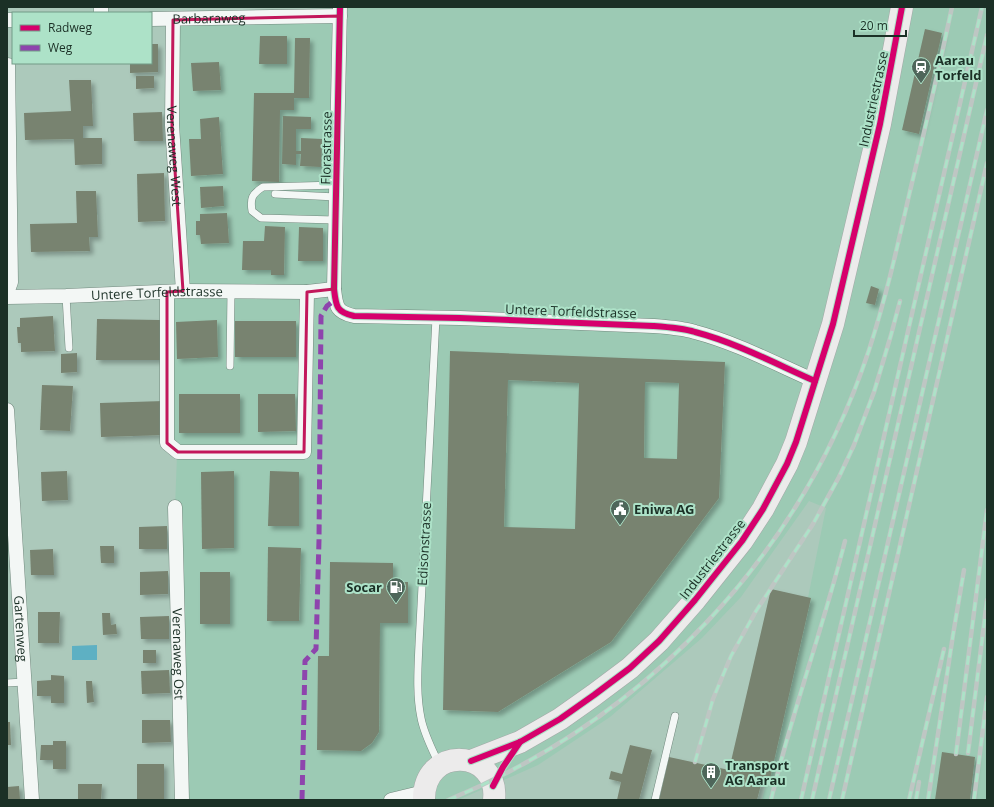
<svg xmlns="http://www.w3.org/2000/svg" width="994" height="807" font-family="'Open Sans',sans-serif">
<defs>
<filter id="shadow"><feDropShadow dx="3.5" dy="3.5" stdDeviation="2" flood-color="#0004"/></filter>
</defs>
<rect width="100%" height="100%" fill="#acc9bb"/>
<path fill="#9ccab4" d="M340,7H987V800H762L785,712L826,508L809,501L741,597L702,638L610,717L538,765L458,800H182L175,507L177,455L167,443V292L183,291L173,20L340,16Z"/>
<path fill="#5eb0c3" d="M97,645V660H72V646Z"/>
<g fill="#788370" fill-rule="evenodd" filter="url(#shadow)">
<path d="M925,29L942,33L919,134L902,130Z"/>
<path d="M260,36H287V64H259Z"/>
<path d="M295,38H310L309,98H294V110H280L279,182L252,181L254,93H294Z"/>
<path d="M151,44H158V72L130,73V63H151Z"/>
<path d="M219,62L221,90L193,91L191,63Z"/>
<path d="M136,76H154V88L136,89Z"/>
<path d="M69,80H91L93,126H83V138H102V164L75,165L74,139L25,140L24,113L71,111Z"/>
<path d="M162,112L163,141H134L133,113Z"/>
<path d="M283,116L311,117V129H296V151H301V138L322,139L321,167L300,166L301,154H296V165L282,164Z"/>
<path d="M219,117L223,174L191,176L189,139H201L200,119Z"/>
<path d="M164,173L165,221L138,222L137,174Z"/>
<path d="M223,186L224,206L201,208L200,187Z"/>
<path d="M76,191H96L98,237H89L90,251L31,252L30,224L77,223Z"/>
<path d="M227,213L229,243L201,244L200,235H196V221H200V214Z"/>
<path d="M265,226L285,227L284,275H271V270H242L243,241H264Z"/>
<path d="M299,227L323,228V261H298Z"/>
<path d="M871,286L879,289L875,305L866,303Z"/>
<path d="M53,316L55,351L21,352V343H18L17,327H20V318Z"/>
<path d="M97,319L160,320V360H96Z"/>
<path d="M217,320L218,357L177,359L176,322Z"/>
<rect x="235" y="321" width="61" height="36"/>
<path d="M450,351L725,362L719,498L611,642L498,712L443,710ZM508,380L579,383L575,529L504,527ZM645,382L679,383L677,459L644,458Z"/>
<path d="M77,353V372L61,373V354Z"/>
<path d="M42,385L73,386L70,431L40,430Z"/>
<rect x="179" y="394" width="61" height="39"/>
<path d="M258,394H295L296,431L258,432Z"/>
<path d="M164,401L165,435L101,437L100,403Z"/>
<path d="M67,471L68,500L42,501L41,472Z"/>
<path d="M234,471V548L202,549L201,472Z"/>
<path d="M270,471L299,472V526H268Z"/>
<path d="M167,526V549H139V527Z"/>
<path d="M100,546H114V563H101Z"/>
<path d="M268,547L301,548L299,621H267Z"/>
<path d="M53,549L54,575H31L30,550Z"/>
<path d="M330,562L393,563V582H408V623H380L379,732L372,743L361,751L317,750L318,656H329Z"/>
<path d="M168,571V594L140,595V572Z"/>
<rect x="200" y="572" width="30" height="52"/>
<path d="M771,589L811,598L770,779L763,777L757,800H659L669,757L729,770Z"/>
<path d="M38,612H60L59,643H38Z"/>
<path d="M102,613H110L111,625L116,624L117,634L103,635Z"/>
<path d="M169,616V639H141L140,617Z"/>
<rect x="143" y="650" width="13" height="13"/>
<path d="M169,670L170,693L142,694L141,671Z"/>
<path d="M51,675L64,676V703H51V696H37V681L51,680Z"/>
<path d="M86,681H92L94,702L87,703Z"/>
<path d="M142,720H170L171,742L142,743Z"/>
<path d="M7,722H10L11,745H7Z"/>
<path d="M53,741H66V769H53V760H40L41,745H53Z"/>
<path d="M630,745L652,750L639,800H617L621,782L609,779L611,771L622,774Z"/>
<path d="M942,752L975,757L970,800H935Z"/>
<rect x="137" y="764" width="27" height="36"/>
<path d="M78,784H102L101,800H78Z"/>
<path d="M19,786L20,800H7V787Z"/>
</g>
<g fill="none" stroke-linecap="round" stroke-linejoin="round">
<g stroke="#72897e" stroke-width="8">
<g id="service">
<path d="M275,194L336,197"/>
<path d="M335,220L261,218L252,211C250,198 252,194 263,187L337,185"/>
<path d="M66,296L69,348"/>
<path d="M436,318L419,644C418,668 416,694 421,718C424,734 432,749 439,764"/>
<path d="M230,366L231,292"/>
<path d="M7,683L24,682"/>
<path d="M655,800L675,716"/>
</g>
</g>
<g stroke="#72897e" stroke-width="15">
<g id="minor">
<path d="M101,7V13"/>
<path d="M340,7L334,289C336,306 336,312 354,316L460,318L653,326C667,327 682,328 695,332C737,343 776,364 815,381"/>
<path id="s1" d="M151,19L340,16"/>
<path d="M7,20H13"/>
<path id="s2" d="M173,20L172,125L183,291"/>
<path d="M167,292V443L178,452H304L307,292"/>
<path d="M7,293L11,282L8,65"/>
<path id="s3" d="M7,297L66,296L183,291L307,292L334,289"/>
<path id="s4" d="M7,410L32,800"/>
<path id="s5" d="M175,507L182,800"/>
<path d="M391,800L424,792"/>
</g>
</g>
<g stroke="#a3a9a7" stroke-width="23">
<g id="primary">
<path d="M471,761L520,742L560,719L594,695L630,668L659,641L695,600L742,541L763,509L787,464L796,442L833,324L880,124L902,7"/>
<path d="M424,800C423,744 500,749 494,800"/>
</g>
</g>
<use href="#service" stroke="#f3f7f5" stroke-width="7"/>
<use href="#minor" stroke="#f3f7f5" stroke-width="14"/>
<use href="#primary" stroke="#ecebeb" stroke-width="22"/>
<g stroke="#bec6c3" stroke-width="4.5">
<g id="rail">
<path d="M968,753L987,600"/>
<path d="M956,754L987,510"/>
<path d="M695,762L713,699L731,656L756,611L813,524L839,477L854,445L874,392L891,335L900,301"/>
<path d="M448,800C647,718 801,555 869,350C886,298 898,244 910,191C925,130 939,68 952,7"/>
<path d="M771,800C792,712 823,628 845,541"/>
<path d="M801,800L982,7"/>
<path d="M812,800L987,35"/>
<path d="M829,800L987,110"/>
<path d="M842,800L987,163"/>
<path d="M909,800L944,649"/>
<path d="M916,800L919,782"/>
<path d="M928,800L953,635L964,570"/>
<path d="M974,800L987,697"/>
</g>
</g>
<use href="#rail" stroke="#ade2c8" stroke-width="3" stroke-dasharray="9" stroke-linecap="butt"/>
<path stroke="#8e44ad" stroke-width="5" stroke-dasharray="10 5" stroke-linecap="butt" d="M302,800L305,661L316,649L319,540L321,316L327,306L335,300"/>
<g stroke="#ade2c8" stroke-width="8">
<g id="cycleway">
<path d="M340,7L334,289C336,306 336,312 354,316L460,318L653,326C667,327 682,328 695,332C737,343 776,364 815,381"/>
<path d="M471,761L520,742L560,719L594,695L630,668L659,641L695,600L742,541L763,509L787,464L796,442L833,324L880,124L902,7"/>
<path d="M493,786L503,767L520,742"/>
</g>
</g>
<use href="#cycleway" stroke="#d6006c" stroke-width="6"/>
</g>
<path fill="none" stroke="#c2185b" stroke-width="3" stroke-linejoin="round" d="M340,16L334,289L307,292L304,452H178L167,443V292L183,291L172,125L173,20Z"/>
<defs>
<g id="station-pin" transform="scale(1)"><path d="M0 17L-7.5 6A9.5 9.5 0 1 1 7.5 6Z" fill="#4e665a" stroke="#ade2c8"/><path d="M-3-6H3Q5-6 5-4V2Q5 4 3 4L4.5 6H3L1.5 4h-3L-3 6H-4.5L-3 4Q-5 4-5 2V-4Q-5-6-3-6ZM-3.5-4v3h7v-3ZM-3.5 1v1.5H-2V1ZM2 1v1.5H3.5V1Z" fill="#fff"/></g>
<g id="civic-pin" transform="scale(1)"><path d="M0 17L-7.5 6A9.5 9.5 0 1 1 7.5 6Z" fill="#4e665a" stroke="#ade2c8"/><path d="M-.6-6.5H3V-4.5H.6V-3L4-1V1h2V6H-6V1h2V-1L-.6-3ZM-1.2 2.5V6h2.4V2.5Z" fill="#fff"/></g>
<g id="fuel-pin" transform="scale(1)"><path d="M0 17L-7.5 6A9.5 9.5 0 1 1 7.5 6Z" fill="#4e665a" stroke="#ade2c8"/><path d="M-5.5-6h7V0h2V4h1.3V-2.5L3-4.5l.8-.8L6-3V5H2.5V1h-1V6h-7ZM-4.2-4.7v3.2H.2V-4.7Z" fill="#fff"/></g>
<g id="building-pin" transform="scale(1)"><path d="M0 17L-7.5 6A9.5 9.5 0 1 1 7.5 6Z" fill="#4e665a" stroke="#ade2c8"/><path d="M-4-6H4V6H1V3H-1V6H-4ZM-2.5-4.3h1.7v1.8h-1.7ZM.8-4.3h1.7v1.8H.8ZM-2.5-1h1.7V.8h-1.7ZM.8-1h1.7V.8H.8Z" fill="#fff"/></g>
</defs>
<g fill-rule="evenodd">
<use href="#station-pin" x="921" y="67"/>
<use href="#civic-pin" x="620" y="509"/>
<use href="#fuel-pin" x="396" y="587"/>
<use href="#building-pin" x="711" y="772"/>
</g>
<g text-anchor="middle" dominant-baseline="central" stroke-width="4" stroke-linejoin="round" paint-order="stroke">
<g font-size="13" fill="#1b3026" stroke="#ade2c8">
<text stroke="none"><textPath href="#s1" startOffset="58">Barbaraweg</textPath></text>
<text transform="translate(873 99) rotate(-78)">Industriestrasse</text>
<text transform="translate(326 148) rotate(-89)">Florastrasse</text>
<text stroke="none"><textPath href="#s2" startOffset="136">Verenaweg West</textPath></text>
<text stroke="none"><textPath href="#s3" startOffset="150">Untere Torfeldstrasse</textPath></text>
<text transform="translate(571 311) rotate(2)">Untere Torfeldstrasse</text>
<text transform="translate(424 544) rotate(-87)">Edisonstrasse</text>
<text transform="translate(712 559) rotate(-52)">Industriestrasse</text>
<text stroke="none"><textPath href="#s4" startOffset="219">Gartenweg</textPath></text>
<text stroke="none"><textPath href="#s5" startOffset="147">Verenaweg Ost</textPath></text>
</g>
<g font-size="13" font-weight="bold" fill="#1b3026" stroke="#ade2c8" text-anchor="start">
<text x="935" y="60">Aarau<tspan x="935" dy="15">Torfeld</tspan></text>
<text x="634" y="509">Eniwa AG</text>
<text x="382" y="587" text-anchor="end">Socar</text>
<text x="725" y="765">Transport<tspan x="725" dy="15">AG Aarau</tspan></text>
</g>
</g>
<rect width="994" height="807" fill="none" stroke="#1b3026" stroke-width="16"/>
<rect x="12" y="12" width="140" height="52" fill="#ade2c8" stroke="#739b87"/>
<rect x="20" y="25" width="20" height="6" fill="#d6006c" stroke="#739b87"/>
<text x="48" y="32" font-size="12" fill="#1b3026">Radweg</text>
<rect x="20" y="45" width="20" height="6" fill="#8e44ad" stroke="#739b87"/>
<text x="48" y="52" font-size="12" fill="#1b3026">Weg</text>
<path d="M854 30v6h52v-6" fill="none" stroke="#1b3026" stroke-width="2"/>
<text x="860" y="30" font-size="12" fill="#1b3026" stroke="#ade2c8" stroke-width="3" paint-order="stroke">20 m</text>
</svg>
